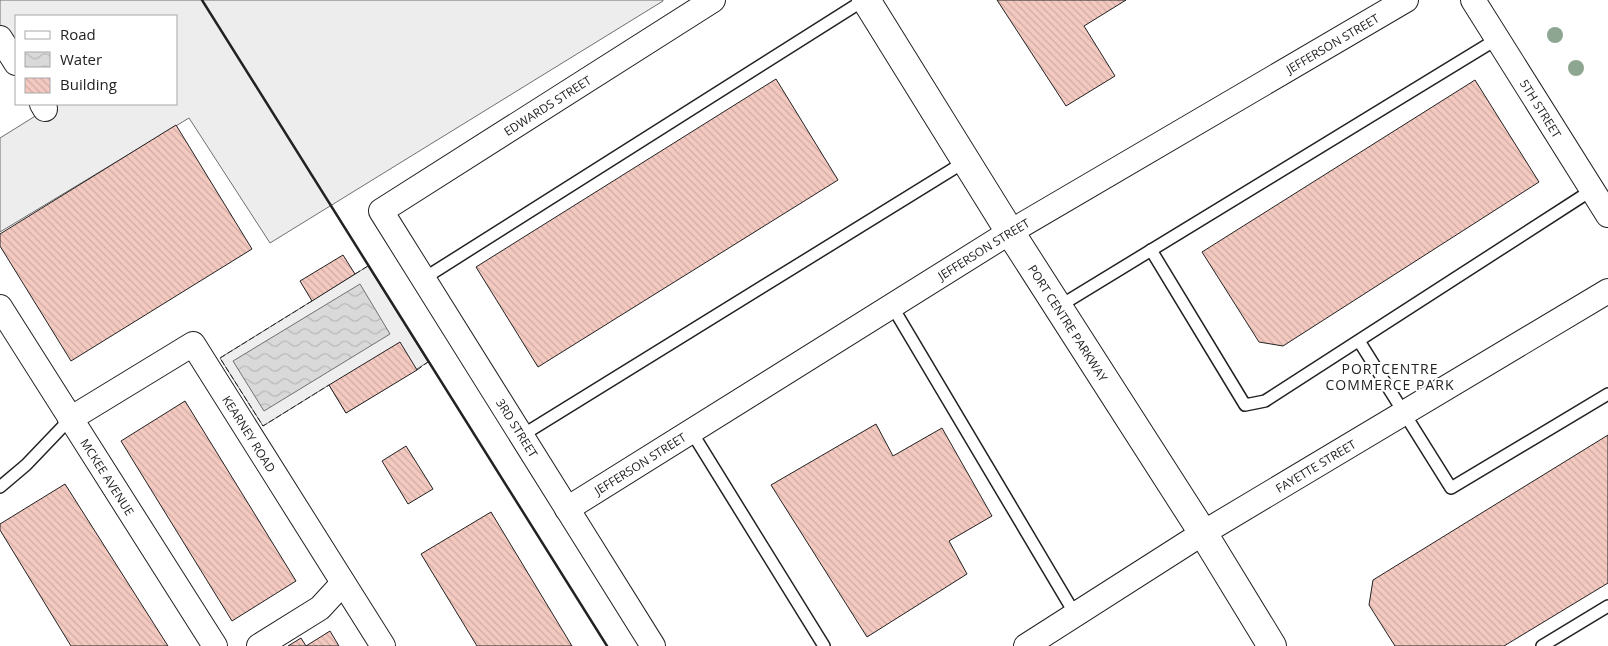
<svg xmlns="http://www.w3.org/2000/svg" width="1608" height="646" font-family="'Open Sans',sans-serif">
<defs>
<pattern id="water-waves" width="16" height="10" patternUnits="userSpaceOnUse" patternTransform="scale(1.25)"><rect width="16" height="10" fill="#d9d9d9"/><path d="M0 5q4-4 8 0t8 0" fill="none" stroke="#bababa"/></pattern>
<pattern id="building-back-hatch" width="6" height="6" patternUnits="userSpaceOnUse" patternTransform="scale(1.25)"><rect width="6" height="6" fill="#f3c9c0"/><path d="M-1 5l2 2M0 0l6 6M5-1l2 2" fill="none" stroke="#d0aca5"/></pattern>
</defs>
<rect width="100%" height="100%" fill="#fff"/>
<path fill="#eee" stroke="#6f6f6f" d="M368,266L428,362L346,413L329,385L263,426L220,358Z"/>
<path fill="#ededed" stroke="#6f6f6f" d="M0,0H663V1L270,243L189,118L0,232V138L45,110L42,104H176V16H16V63L0,37Z"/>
<path fill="url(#water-waves)" stroke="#6f6f6f" d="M360,284L390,334L264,411L233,361Z"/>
<g fill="url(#building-back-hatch)" stroke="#222">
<path d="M997,0H1126L1084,26L1115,76L1066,106Z"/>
<path d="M776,79L838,180L538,367L476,267Z"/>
<path d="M1475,80L1539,182L1283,346L1259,342L1202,252Z"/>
<path d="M176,125L252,249L71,361L0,246V234Z"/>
<path d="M343,255L355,274L312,301L300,281Z"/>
<path d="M400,342L417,370L346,413L329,385Z"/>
<path d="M185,401L296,581L232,621L121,441Z"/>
<path d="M876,424L893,456L942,428L992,516L949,541L967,574L867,637L771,485Z"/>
<path d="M1608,435V583L1504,646H1395L1369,605L1373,580Z"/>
<path d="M406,446L433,489L408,504L382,461Z"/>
<path d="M65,484L168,646H71L0,530V524Z"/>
<path d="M491,512L572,646H477L421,554Z"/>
<path d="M330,631L339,646H288L301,638L306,646Z"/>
</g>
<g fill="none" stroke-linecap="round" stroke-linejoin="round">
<g stroke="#222" stroke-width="14">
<g id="lane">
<path d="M1151,250L1245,405L1265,401L1592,190"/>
<path d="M423,279L864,0"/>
<path d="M892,306L1075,614"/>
<path d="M1058,307L1497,39"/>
<path d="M1359,341L1451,488L1608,394"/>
<path d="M691,431L824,646"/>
<path d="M521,436L966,161"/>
<path d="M0,487L26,465L70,419"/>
<path d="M1542,646L1608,606"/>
</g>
</g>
<g stroke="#222" stroke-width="26">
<g id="street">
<path id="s1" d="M1473,0L1608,215"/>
<path d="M0,38L16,63"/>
<path d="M42,104L45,109"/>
<path id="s2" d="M0,307L215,646"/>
<path id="s3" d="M70,419L193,344L383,646"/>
<path id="s4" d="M567,509L1010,232L1406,0"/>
<path d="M259,646L320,608L343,583"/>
<path id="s5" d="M653,646L381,211L713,0"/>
<path id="s6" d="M1026,646L1203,533L1608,291"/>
</g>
</g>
<g stroke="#222" stroke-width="30">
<g id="secondary">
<path id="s7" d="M866,0L1010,232L1203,533L1272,646"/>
</g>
</g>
<use href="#lane" stroke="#fff" stroke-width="11"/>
<use href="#street" stroke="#fff" stroke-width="24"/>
<use href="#secondary" stroke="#fff" stroke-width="28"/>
<g stroke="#222" stroke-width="1" stroke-dasharray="6 2.5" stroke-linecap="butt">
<path d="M355,274L368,266"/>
<path d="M312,301L220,358L263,426L329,385"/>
<path d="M417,370L428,362"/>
</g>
<path stroke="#222" stroke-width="2.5" d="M202,0L607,646"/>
</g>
<g fill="#8da692">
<circle cx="1555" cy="35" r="8"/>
<circle cx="1576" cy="68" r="8"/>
</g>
<g text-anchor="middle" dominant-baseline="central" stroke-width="4" stroke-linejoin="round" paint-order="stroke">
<g font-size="12" fill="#222" stroke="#fff">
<text stroke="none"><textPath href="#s4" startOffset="896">JEFFERSON STREET</textPath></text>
<text stroke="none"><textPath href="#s5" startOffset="710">EDWARDS STREET</textPath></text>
<text stroke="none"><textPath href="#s1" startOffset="128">5TH STREET</textPath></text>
<text stroke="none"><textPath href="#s4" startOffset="491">JEFFERSON STREET</textPath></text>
<text stroke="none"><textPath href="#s7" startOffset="381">PORT CENTRE PARKWAY</textPath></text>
<text transform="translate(517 428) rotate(58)">3RD STREET</text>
<text stroke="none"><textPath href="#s3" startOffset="250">KEARNEY ROAD</textPath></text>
<text stroke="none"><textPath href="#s4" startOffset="86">JEFFERSON STREET</textPath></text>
<text stroke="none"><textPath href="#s6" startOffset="341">FAYETTE STREET</textPath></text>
<text stroke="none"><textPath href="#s2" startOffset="201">MCKEE AVENUE</textPath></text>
</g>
<g font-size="14" letter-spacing="1" fill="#222" stroke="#fff">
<text x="1390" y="368">PORTCENTRE<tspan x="1390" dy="16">COMMERCE PARK</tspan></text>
</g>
</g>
<rect x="15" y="15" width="162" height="90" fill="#ffffff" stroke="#a7a7a7"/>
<rect x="25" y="31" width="25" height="8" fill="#ffffff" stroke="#a7a7a7"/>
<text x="60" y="40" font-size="15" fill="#222222">Road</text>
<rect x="25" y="52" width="25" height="15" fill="url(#water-waves)" stroke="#a7a7a7"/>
<text x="60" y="65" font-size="15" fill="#222222">Water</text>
<rect x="25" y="78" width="25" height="15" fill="url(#building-back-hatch)" stroke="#a7a7a7"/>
<text x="60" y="90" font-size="15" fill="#222222">Building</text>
</svg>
